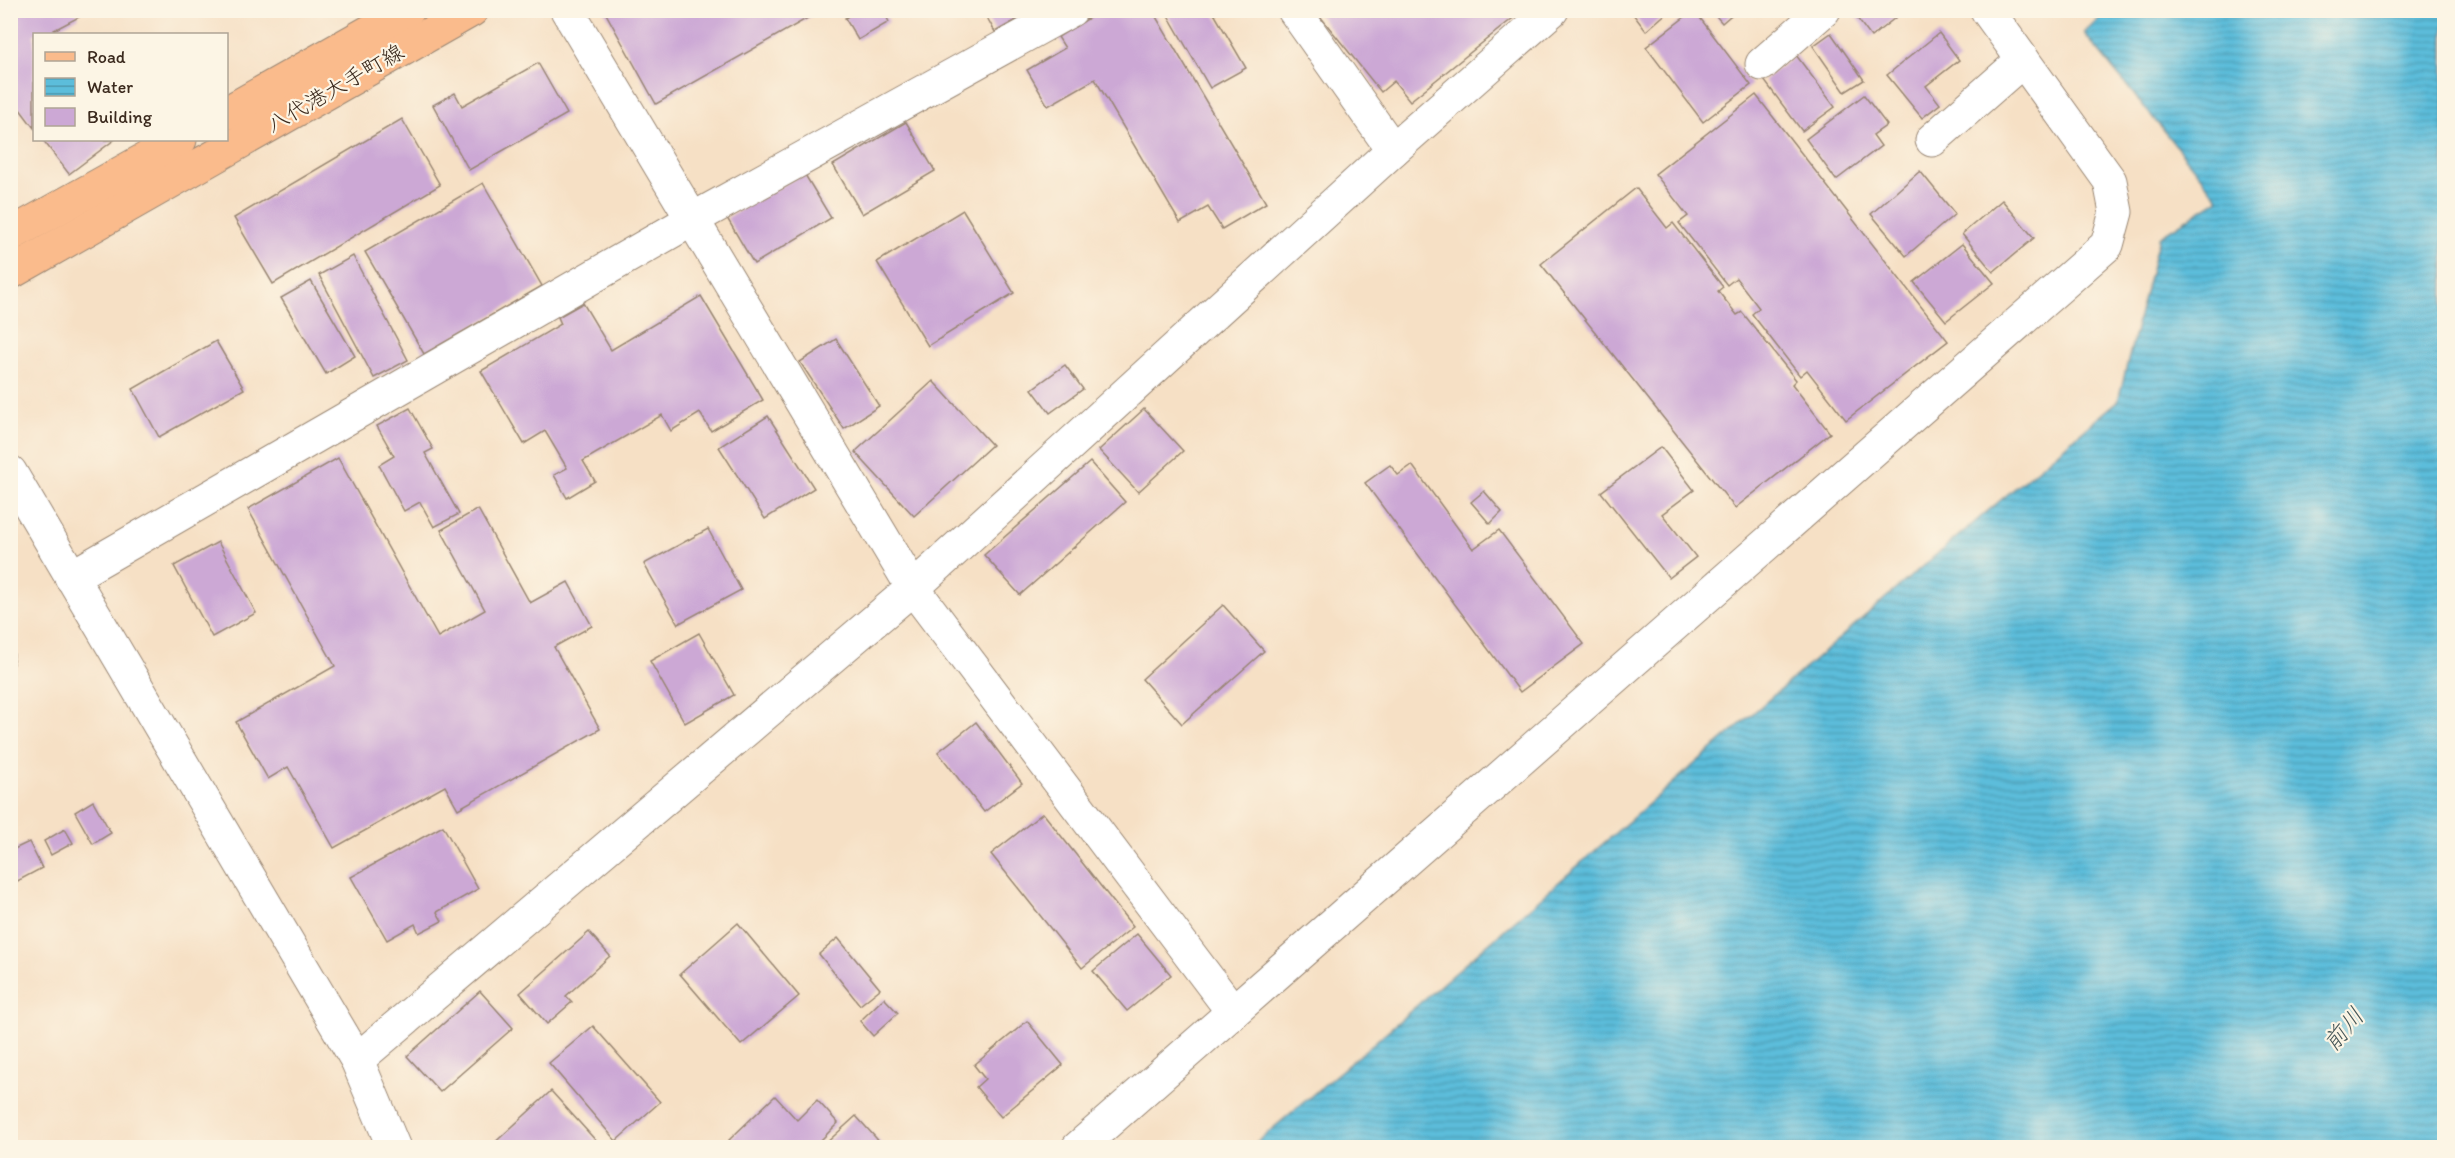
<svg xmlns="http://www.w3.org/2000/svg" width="2455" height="1158" font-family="Itim,'Klee One',sans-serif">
<defs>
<pattern id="water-rules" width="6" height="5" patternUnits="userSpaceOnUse" patternTransform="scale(1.5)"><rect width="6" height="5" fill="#5cbddb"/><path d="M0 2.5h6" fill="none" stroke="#4d9ab1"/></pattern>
</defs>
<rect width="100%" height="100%" fill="#fcf5e5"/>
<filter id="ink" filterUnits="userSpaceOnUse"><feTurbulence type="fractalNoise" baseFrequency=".0167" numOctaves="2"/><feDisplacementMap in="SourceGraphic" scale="12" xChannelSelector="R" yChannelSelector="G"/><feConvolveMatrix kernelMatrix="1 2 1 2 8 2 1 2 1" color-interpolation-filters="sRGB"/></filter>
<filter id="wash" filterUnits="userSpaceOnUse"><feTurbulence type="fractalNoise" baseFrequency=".008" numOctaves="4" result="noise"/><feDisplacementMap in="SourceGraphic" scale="24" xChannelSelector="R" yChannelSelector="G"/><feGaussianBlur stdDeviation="1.35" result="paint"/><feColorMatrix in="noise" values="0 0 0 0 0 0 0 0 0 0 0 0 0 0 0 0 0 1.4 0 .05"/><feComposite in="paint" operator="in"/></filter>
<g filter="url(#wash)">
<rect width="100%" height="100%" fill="#f6e0c5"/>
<path fill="url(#water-rules)" stroke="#4c747c" stroke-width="1.5" d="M2108,11H2444V1147H1251L1375,1042L1911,576L2118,401L2159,237L2219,199L2084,33Z"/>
<g id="blocks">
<g fill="#cca8d5">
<path d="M12,10H75L79,17L54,30L57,34H34V128L10,96Z"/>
<path d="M604,10H822L656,104Z"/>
<path d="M858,10H883L889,22L858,40L845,18Z"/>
<path d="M983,10H1034L995,32Z"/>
<path d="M1102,10H1152L1266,203L1222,229L1208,207L1180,223L1095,79L1048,106L1027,70L1065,48L1058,37Z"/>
<path d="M1165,10H1212L1246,68L1210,88Z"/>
<path d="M1315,10H1523L1410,101L1394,81L1381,92Z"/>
<path d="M1630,10H1670L1646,31Z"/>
<path d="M1694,10L1751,85L1703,122L1646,47Z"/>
<path d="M1711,10H1737L1722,23Z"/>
<path d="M1851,10H1905L1871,37Z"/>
<path d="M1831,33L1864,80L1845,92L1813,46Z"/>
<path d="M1939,33L1959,60L1926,86L1940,104L1922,118L1887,75Z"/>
<path d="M1796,55L1835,107L1802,131L1764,80Z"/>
<path d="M538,63L567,114L469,170L433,105L455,93L462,106Z"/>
<path d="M1756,95L1948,341L1846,420L1807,370L1800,376L1752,314L1759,308L1736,278L1727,285L1679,223L1688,216L1655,174Z"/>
<path d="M1864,95L1887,125L1873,135L1881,146L1836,180L1806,139Z"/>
<path d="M402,119L440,185L273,284L234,218Z"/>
<path d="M906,122L935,171L862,214L833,165Z"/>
<path d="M43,140H114L69,174Z"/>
<path d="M1920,171L1955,214L1906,256L1871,214Z"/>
<path d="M804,173L831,218L754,264L727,218Z"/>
<path d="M483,183L542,286L424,354L365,252Z"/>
<path d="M1636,188L1667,228L1673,223L1723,287L1718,291L1737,315L1742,312L1796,380L1792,384L1830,433L1735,508L1541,264Z"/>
<path d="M2002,200L2034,238L1993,272L1962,234Z"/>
<path d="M963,210L1014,293L928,346L877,262Z"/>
<path d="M1962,244L1994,283L1946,321L1914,282Z"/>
<path d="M353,256L408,360L374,378L319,275Z"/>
<path d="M311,281L355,356L326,374L281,298Z"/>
<path d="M701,296L763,400L711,431L700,413L671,431L662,415L583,461L595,481L567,498L554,475L567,468L545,431L524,444L481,371L561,324L558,317L583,303L611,350Z"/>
<path d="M836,339L879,406L844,429L800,362Z"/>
<path d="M216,341L244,389L159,437L133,389Z"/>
<path d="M1065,365L1083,389L1050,413L1032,389Z"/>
<path d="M933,381L992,445L914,516L855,452Z"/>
<path d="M410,408L433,449L425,453L459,514L434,527L420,502L404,511L379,465L394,456L377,426Z"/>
<path d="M1144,409L1183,451L1138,492L1099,450Z"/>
<path d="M768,416L814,488L765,519L719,447Z"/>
<path d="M1661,447L1694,490L1662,514L1696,557L1669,578L1601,492Z"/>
<path d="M338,458L438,637L485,610L441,530L478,509L530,603L568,582L592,626L554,647L600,729L458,809L445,786L334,848L288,767L268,779L236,722L335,666L248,509Z"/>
<path d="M1090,462L1125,502L1020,595L984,555Z"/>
<path d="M1390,465L1398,475L1412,465L1473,549L1499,530L1584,644L1520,692L1365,483Z"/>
<path d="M1484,491L1502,512L1490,524L1471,502Z"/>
<path d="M708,529L741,590L678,624L644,564Z"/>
<path d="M218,542L256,613L212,637L174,566Z"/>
<path d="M1223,605L1264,651L1182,724L1142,679Z"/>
<path d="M699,633L734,695L685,723L650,661Z"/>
<path d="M10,642L14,655L12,670H10Z"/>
<path d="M976,722L1022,783L984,812L938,752Z"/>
<path d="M93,801L111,833L93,844L75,812Z"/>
<path d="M1043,813L1133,927L1082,968L991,854Z"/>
<path d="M443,826L478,889L437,912L442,921L419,933L415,924L387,940L351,877Z"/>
<path d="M65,829L73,843L51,855L44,841Z"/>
<path d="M29,842L42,868L10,885V851Z"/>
<path d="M738,923L799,996L741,1045L680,974Z"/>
<path d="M589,932L610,956L566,996L572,1002L547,1024L520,993Z"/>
<path d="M1137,934L1171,975L1127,1011L1093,971Z"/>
<path d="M838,938L880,989L860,1005L819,954Z"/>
<path d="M480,991L513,1028L440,1092L407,1056Z"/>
<path d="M884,998L898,1013L873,1036L860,1021Z"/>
<path d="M1027,1021L1063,1065L1001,1117L976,1087L985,1079L974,1065Z"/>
<path d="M593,1026L660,1102L616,1141L549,1063Z"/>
<path d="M551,1091L598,1143L593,1148H489Z"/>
<path d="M775,1096L797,1120L817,1100L838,1123L813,1148H736L729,1140Z"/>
<path d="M856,1116L885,1148H827L824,1145Z"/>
</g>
</g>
</g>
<g filter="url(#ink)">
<use href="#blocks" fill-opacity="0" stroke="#988572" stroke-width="1.5"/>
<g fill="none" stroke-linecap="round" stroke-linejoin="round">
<g stroke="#988572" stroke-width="35">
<g id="minor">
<path d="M567,10L913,588L1233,1012"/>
<path d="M1294,10L1393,150"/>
<path d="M1762,64L1824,10"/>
<path d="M1932,140L2023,60"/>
<path d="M10,472L357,1060L394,1148"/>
<path d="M71,577L693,219L1071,10"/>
<path d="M357,1060L913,588L1393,150L1552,10"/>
<path d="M1078,1148L2107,245L2116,212L2110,181L1987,10"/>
</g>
</g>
<g stroke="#988572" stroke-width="35">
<g id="major">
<path d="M226,113L408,10"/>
<path d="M10,235L180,140"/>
<path d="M10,273L472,10"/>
</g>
</g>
<use href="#minor" stroke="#fff" stroke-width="33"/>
<use href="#major" stroke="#fabb8c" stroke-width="33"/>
</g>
</g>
<g text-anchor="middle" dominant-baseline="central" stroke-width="4.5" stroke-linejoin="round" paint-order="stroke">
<g font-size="22" fill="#3b2a1e" stroke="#fcf5e5">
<text transform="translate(335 88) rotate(-30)">八代港大手町線</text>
</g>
<g font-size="24" font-style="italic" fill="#455657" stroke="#fcf5e5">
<text transform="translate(2343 1029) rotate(-49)">前川</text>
</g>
</g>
<rect width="2455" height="1158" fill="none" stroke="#fcf5e5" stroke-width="36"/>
<rect x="33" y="33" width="195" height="108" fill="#fcf5e5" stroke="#afa495" stroke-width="1.5"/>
<rect x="45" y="52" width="30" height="9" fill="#fabb8c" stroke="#afa495" stroke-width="1.5"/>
<text x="87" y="63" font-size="18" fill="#3b2a1e">Road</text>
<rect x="45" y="78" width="30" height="18" fill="url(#water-rules)" stroke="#afa495" stroke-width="1.5"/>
<text x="87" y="93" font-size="18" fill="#3b2a1e">Water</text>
<rect x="45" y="108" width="30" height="18" fill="#cca8d5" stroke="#afa495" stroke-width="1.5"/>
<text x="87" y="123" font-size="18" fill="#3b2a1e">Building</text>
</svg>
